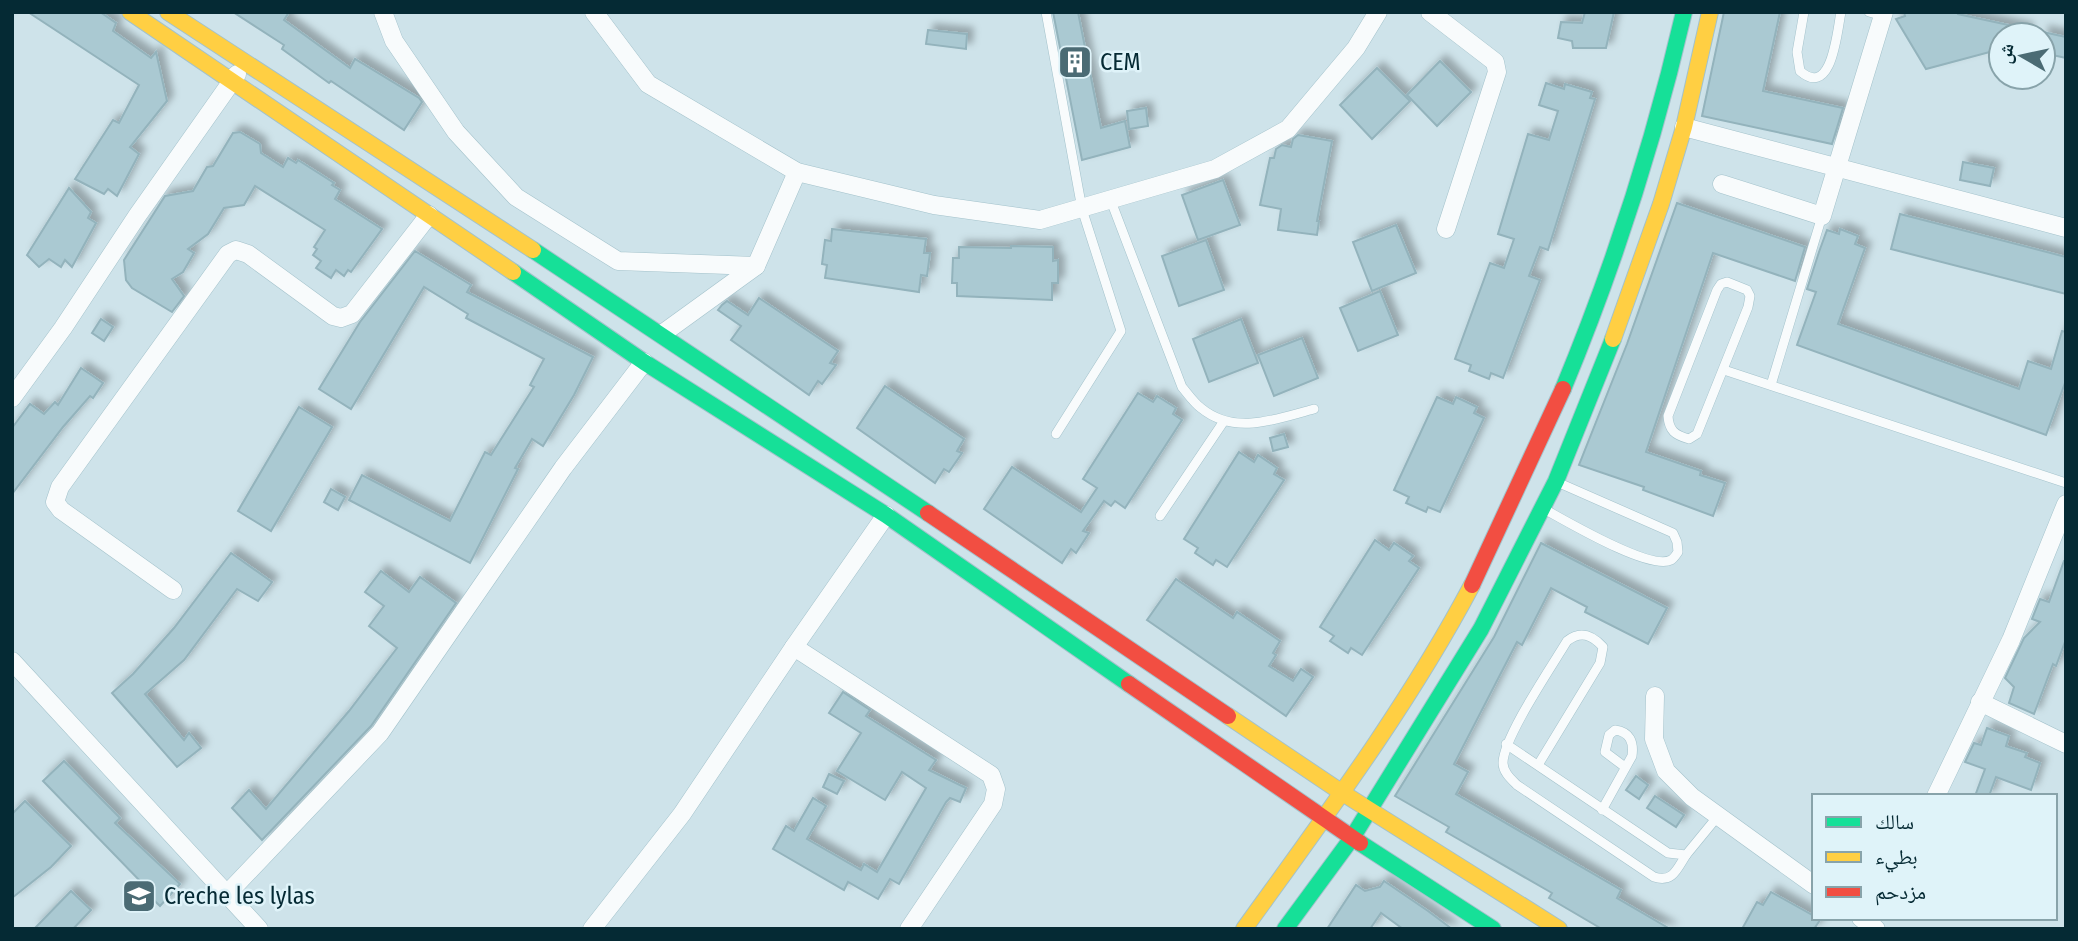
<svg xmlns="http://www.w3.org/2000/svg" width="2078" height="941" font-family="'Fira Sans Condensed','Noto Naskh Arabic',sans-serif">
<defs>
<filter id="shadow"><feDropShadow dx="6" dy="-6" stdDeviation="3.5" flood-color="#0004"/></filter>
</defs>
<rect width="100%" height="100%" fill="#cee3ea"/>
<g fill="#aac9d2" stroke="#93b3bc" stroke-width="2" filter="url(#shadow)">
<path d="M28,12H100L116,23L113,31L151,58L156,52L167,101L130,147L139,154L117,196L108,189L104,194L75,179L113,120L119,123L139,85Z"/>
<path d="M233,12H289L284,20L350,68L355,59L419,98L422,102L404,130L331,81L329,83L282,49L284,45Z"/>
<path d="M1053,12H1078L1101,128L1125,121L1130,147L1082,160Z"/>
<path d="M1585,12H1614L1606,48H1573L1572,41L1558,38L1561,22L1582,23Z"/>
<path d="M1724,12H1780L1763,91L1843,108L1832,144L1702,116Z"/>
<path d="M1904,12H1957L1958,14L2027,29V35H2001V49L1926,69L1896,19L1905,16Z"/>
<path d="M928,30L967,34L966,49L926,44Z"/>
<path d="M2043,32L2066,37V58L2043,53Z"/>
<path d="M1440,61L1471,92L1437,126L1407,95Z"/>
<path d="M1377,68L1410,101L1372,139L1340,105Z"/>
<path d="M1546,83L1564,89L1565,84L1592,92L1590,98L1595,99L1548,250L1540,247L1529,276L1540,280L1503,378L1491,373L1489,379L1469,371L1471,365L1455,359L1490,263L1504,268L1514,239L1498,234L1528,134L1549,140L1558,111L1539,105Z"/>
<path d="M1146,108L1148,126L1129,129L1127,111Z"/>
<path d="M240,132L260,144L261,153L283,167L288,158L296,163L298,160L334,183L332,185L340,190L335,199L382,229L351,272L348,270L344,276L336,270L331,278L316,268L321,261L313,255L317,249L314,247L325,230L255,186L244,205L224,208L208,234L188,249L194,253L183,272L172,279L184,296L172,312L132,288L126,280L124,260L165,196L193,191L207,167L213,166L233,133Z"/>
<path d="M1298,135L1332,141L1317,221H1319L1317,235L1278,230L1281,209L1260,205L1270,158H1274L1276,149L1282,145L1291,147L1293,139Z"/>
<path d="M1963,162L1994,168L1990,186L1960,180Z"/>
<path d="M1223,180L1240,225L1198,240L1182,195Z"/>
<path d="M69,188L91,212L88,218L96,223L72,267L65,260L61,267L49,259L39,267L27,255Z"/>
<path d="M1677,203L1805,247L1795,281L1713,253L1646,452L1701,471L1700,475L1725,483L1713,516L1643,490L1644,487L1579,465L1627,344Z"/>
<path d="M1900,214L2066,257V294L1891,249Z"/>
<path d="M1396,225L1416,273L1372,291L1353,242Z"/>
<path d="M832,229L926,239L924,253H930L927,276L921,275L919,292L825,278L827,265L822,264L825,240L831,241Z"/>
<path d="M1840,229L1858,236L1855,244L1865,248L1838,324L2019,389L2028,361L2051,369L2062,331L2066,332V380L2046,435L1797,345L1816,292L1807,289L1819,252L1827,230L1839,234Z"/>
<path d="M1206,240L1224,290L1179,306L1162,256Z"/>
<path d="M1011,246L1053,247V261L1058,260V283H1052V300L957,296V283H952L953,258H959V247L1011,248Z"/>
<path d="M415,251L471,285L467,292L593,357L574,395L543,446L532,439L515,468L518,469L470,563L349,500L362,475L450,521L485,452L491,455L534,387L530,385L544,359L466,318L468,314L424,287L351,409L319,389L360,322Z"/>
<path d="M1380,291L1398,335L1358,351L1340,308Z"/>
<path d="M759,298L838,351L830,363L836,365L822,384L818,381L809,395L731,340L741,326L718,310L722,305L727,301L748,315Z"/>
<path d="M101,319L113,327L104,341L92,333Z"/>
<path d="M1241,319L1258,363L1209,382L1193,339Z"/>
<path d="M1302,338L1318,378L1274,396L1258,355Z"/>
<path d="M81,368L103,383L93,398L90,396L63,427L12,494V428L30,404L44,414L55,402L58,405Z"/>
<path d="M885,386L964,439L957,451L962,453L949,472L944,469L935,483L857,428Z"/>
<path d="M1138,393L1153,402L1157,396L1176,408L1173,414L1182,420L1125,508L1115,501L1111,506L1104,501L1083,531L1089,533L1076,553L1071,549L1062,563L984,509L1012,467L1081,512L1097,488L1083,479Z"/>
<path d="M1437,397L1453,404L1456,397L1477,407L1474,413L1484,418L1440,512L1428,507L1426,512L1406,503L1409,497L1394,490Z"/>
<path d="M299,407L332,427L271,531L238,511Z"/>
<path d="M1284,434L1288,447L1273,451L1270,438Z"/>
<path d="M1239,452L1254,462L1258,455L1277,468L1274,474L1284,480L1227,567L1216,560L1213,565L1195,553L1198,548L1184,539Z"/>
<path d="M331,489L345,497L338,510L324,502Z"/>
<path d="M1375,540L1389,550L1394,543L1413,556L1409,561L1419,568L1362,655L1351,648L1348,653L1330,641L1334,636L1320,627Z"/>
<path d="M1541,543L1667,608L1648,644L1585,612L1587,607L1551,588L1522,645L1517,642L1454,764L1468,772L1456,794L1621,890L1617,898L1670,929H1602L1549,898L1552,893L1446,832L1449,827L1395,796L1494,637Z"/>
<path d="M231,553L272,582L258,601L237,589L184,660L145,694L184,740L189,733L201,748L177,767L112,693L133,674L174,628Z"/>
<path d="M2064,561H2066V639L2056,666L2053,664L2034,714L2009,703L2014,687L2005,678L2024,638L2040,622L2032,619L2040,599L2049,602Z"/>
<path d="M381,571L409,592L420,577L456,603L371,726L262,840L232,808L249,790L266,809L349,711L397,648L369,626L384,606L365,592Z"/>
<path d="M1176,579L1233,618L1237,612L1280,641L1273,653L1276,655L1269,666L1293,681L1301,669L1313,677L1286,716L1147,620Z"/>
<path d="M843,692L870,710L866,716L936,760L929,770L966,788L960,802L950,798L946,802L899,884L890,879L878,899L848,882L844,890L773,849L786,826L794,831L813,798L826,806L807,839L861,870L864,864L877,872L926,788L902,772L885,800L837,771L861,733L829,713Z"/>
<path d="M1987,728L2009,736L2006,746L2027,753L2025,757L2040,763L2031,790L1996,777L1989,796H1975L1985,769L1965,762L1974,743L1981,745Z"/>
<path d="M64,761L120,818L115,823L180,884L160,906L140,887L143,884L43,781Z"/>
<path d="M829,774L844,781L837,794L823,787Z"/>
<path d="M1636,776L1648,785L1639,799L1626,790Z"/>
<path d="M1655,796L1684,815L1676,827L1647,808Z"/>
<path d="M25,801L71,846L51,867L12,898V814Z"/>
<path d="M1384,881L1428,911L1452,929H1403L1381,913L1370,929H1327L1356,885L1365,891L1380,887Z"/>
<path d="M71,891L91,910L73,929H34Z"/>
<path d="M1771,892L1814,916V918L1820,920L1814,929H1742L1757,902L1763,905Z"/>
</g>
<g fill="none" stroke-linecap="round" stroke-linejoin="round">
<g stroke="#a3c2cb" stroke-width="10">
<g id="lane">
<path d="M1046,12L1082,209L1121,331L1056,434"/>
<path d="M1804,12L1797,52L1800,71C1832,99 1837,32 1841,12"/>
<path d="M1869,12L1883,16"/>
<path d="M1111,201L1182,387C1188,394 1194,403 1201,408C1235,436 1276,419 1314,409"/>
<path d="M1727,282L1747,290L1750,296L1748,307L1697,434L1689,439C1675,435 1669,431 1668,416L1717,290L1721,284Z"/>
<path d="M1724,370L2066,483"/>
<path d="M1771,385L1822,216"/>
<path d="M1544,509C1566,521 1650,571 1671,560C1673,559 1676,555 1678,552L1677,542L1673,533L1557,482"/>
<path d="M1160,516L1224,421"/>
<path d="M1506,744L1668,853L1686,855L1718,816"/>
<path d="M1538,765L1600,663L1603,647C1592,635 1581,630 1567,641C1552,666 1503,738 1503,763C1503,772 1511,779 1517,785L1654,877C1673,883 1677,869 1686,855"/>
<path d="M1602,810L1632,756C1634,742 1630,732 1615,730L1609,735L1605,752L1625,767"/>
</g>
</g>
<g stroke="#a3c2cb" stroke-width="19">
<g id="street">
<path d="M383,12L394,41L456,132L516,197L618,261L756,266"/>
<path d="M594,12L648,84L797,172L934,205L1040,220L1215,169L1288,129L1356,48L1378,12"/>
<path d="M1430,12L1495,62L1497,72L1446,229"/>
<path d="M1684,127L2066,228"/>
<path d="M1722,184L1822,216L1884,12"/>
<path d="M662,334L756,266L797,172"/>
<path d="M12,398L63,328L137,216L237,74"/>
<path d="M173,590L61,510L55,502L60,487L228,254L236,250L248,254L333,316L341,318L352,314L429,215"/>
<path d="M794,647L991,775L996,789L993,804L909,929"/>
<path d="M12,661L259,929"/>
<path d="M1655,696L1654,739L1666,771L1692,797L1814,885"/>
<path d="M1980,702L2066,744"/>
<path d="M1936,796L2011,640L2066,504"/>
<path d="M227,894L380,733L563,468L644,362"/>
<path d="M1861,918L1876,929"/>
<path d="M592,929L682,814L794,647L886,515"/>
</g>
</g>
<g stroke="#a3c2cb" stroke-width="18">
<g id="fast">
<path d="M533,250L928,513"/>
<path d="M513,272L644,362L886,515L1129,684"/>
<path d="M1563,389C1614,266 1654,142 1684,12"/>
<path d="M1360,843L1493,929"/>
<path d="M1285,929L1352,838L1481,629L1556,481L1613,339"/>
</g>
</g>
<g stroke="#a3c2cb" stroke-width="18">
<g id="slow">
<path d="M130,12L513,272"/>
<path d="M168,12L533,250"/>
<path d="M1613,339L1661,204L1684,127L1710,12"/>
<path d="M1228,716L1341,792L1559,929"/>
<path d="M1244,929C1324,818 1408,706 1472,585"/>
</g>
</g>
<g stroke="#a3c2cb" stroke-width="18">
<g id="jam">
<path d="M928,513L1228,716"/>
<path d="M1472,585L1563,389"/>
<path d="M1129,684L1360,843"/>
</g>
</g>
<use href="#lane" stroke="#f8fbfc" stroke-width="9"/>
<use href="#street" stroke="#f8fbfc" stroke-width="18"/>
<use href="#fast" stroke="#16e098" stroke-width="16"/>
<use href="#slow" stroke="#ffcf43" stroke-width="16"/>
<use href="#jam" stroke="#f24e42" stroke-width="16"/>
</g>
<defs>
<g id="building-square" transform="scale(1.75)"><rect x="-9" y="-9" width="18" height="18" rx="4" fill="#4b6b74" stroke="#dff3f9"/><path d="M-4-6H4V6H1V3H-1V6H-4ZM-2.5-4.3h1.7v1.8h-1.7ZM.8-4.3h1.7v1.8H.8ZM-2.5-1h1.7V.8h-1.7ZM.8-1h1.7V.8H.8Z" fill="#fff"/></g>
<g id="school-square" transform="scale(1.75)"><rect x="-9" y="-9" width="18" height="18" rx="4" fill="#4b6b74" stroke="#dff3f9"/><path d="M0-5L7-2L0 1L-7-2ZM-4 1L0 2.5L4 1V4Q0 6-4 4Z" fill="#fff"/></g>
</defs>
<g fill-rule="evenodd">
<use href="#building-square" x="1075" y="62"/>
<use href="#school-square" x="139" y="896"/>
</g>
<g text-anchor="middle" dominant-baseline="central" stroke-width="5" stroke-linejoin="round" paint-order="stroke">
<g font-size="24" fill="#052a34" stroke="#dff3f9" text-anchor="start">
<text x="1100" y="62">CEM</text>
<text x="164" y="896">Creche les lylas</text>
</g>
</g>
<rect width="2078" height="941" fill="none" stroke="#052a34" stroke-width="28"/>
<rect x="1812" y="794" width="245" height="126" fill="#dff3f9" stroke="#88a3aa" stroke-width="2"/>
<rect x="1826" y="817" width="35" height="10" fill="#16e098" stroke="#88a3aa" stroke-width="2"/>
<text x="1875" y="829" font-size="21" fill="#052a34">سالك</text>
<rect x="1826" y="852" width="35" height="10" fill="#ffcf43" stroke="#88a3aa" stroke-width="2"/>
<text x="1875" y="864" font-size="21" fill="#052a34">بطيء</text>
<rect x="1826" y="887" width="35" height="10" fill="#f24e42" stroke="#88a3aa" stroke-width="2"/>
<text x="1875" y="899" font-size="21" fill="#052a34">مزدحم</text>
<g transform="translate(2022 56) rotate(279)"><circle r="33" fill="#dff3f9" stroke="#88a3aa" stroke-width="2"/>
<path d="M0-5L12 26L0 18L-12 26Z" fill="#4b6b74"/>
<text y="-10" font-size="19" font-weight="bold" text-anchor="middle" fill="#052a34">ش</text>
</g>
</svg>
